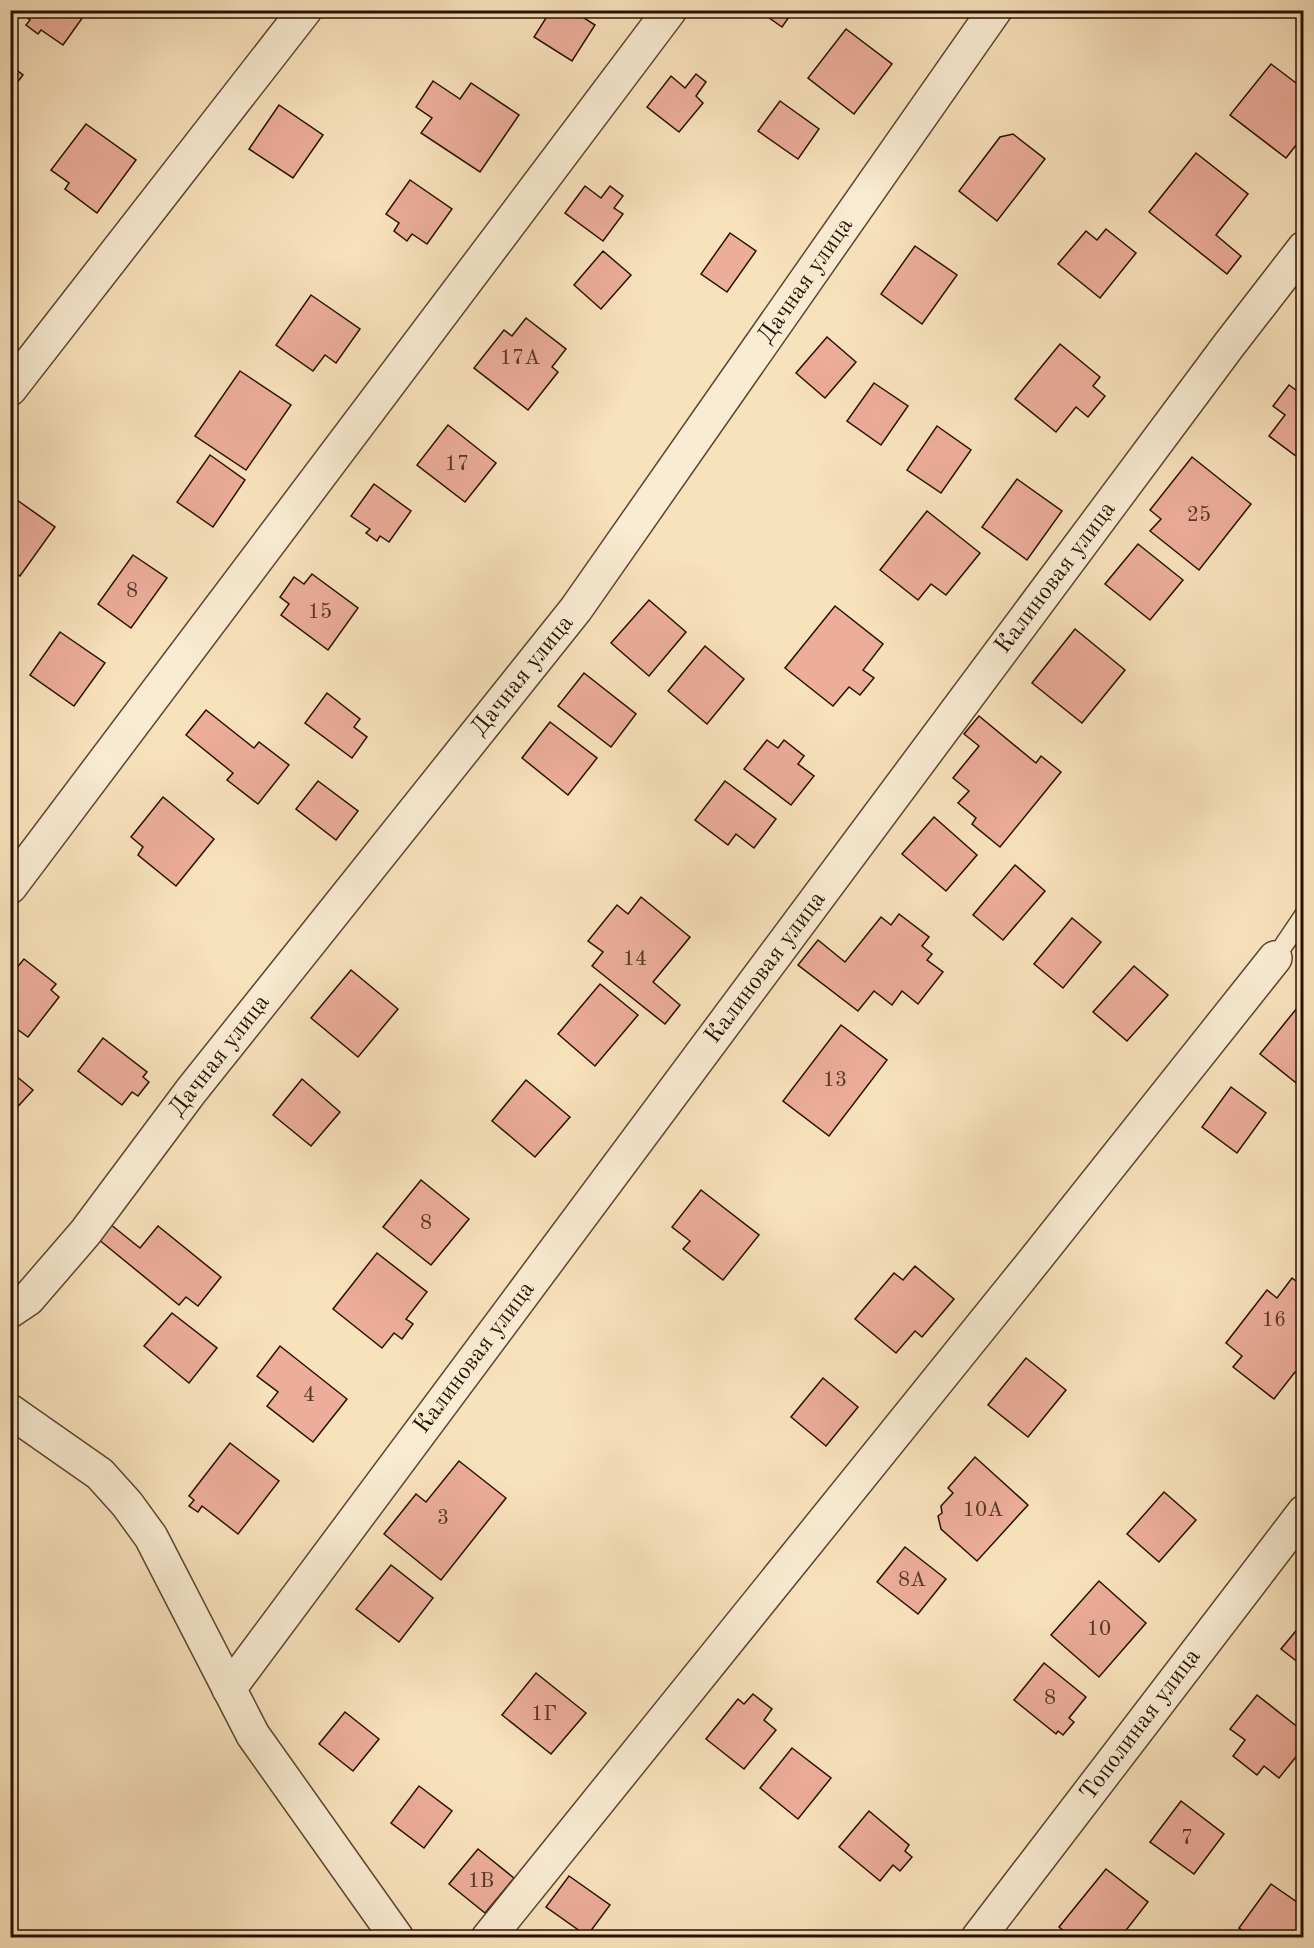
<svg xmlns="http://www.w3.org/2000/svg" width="1314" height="1948" font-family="'Old Standard TT',serif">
<rect width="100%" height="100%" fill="#f8e2bc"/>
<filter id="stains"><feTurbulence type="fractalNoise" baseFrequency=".00333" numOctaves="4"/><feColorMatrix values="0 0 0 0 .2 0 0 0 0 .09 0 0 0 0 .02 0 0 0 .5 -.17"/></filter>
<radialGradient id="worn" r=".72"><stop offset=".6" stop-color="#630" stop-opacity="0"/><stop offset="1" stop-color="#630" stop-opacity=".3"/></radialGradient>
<g fill="#ecad9a" stroke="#281002" stroke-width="1.5">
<path d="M24,10H88L63,45L41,30L38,34L26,25L30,20L22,14Z"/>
<path d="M551,10H572L595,25L572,61L534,37Z"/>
<path d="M758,10H794L782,27Z"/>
<path d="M846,29L892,64L854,114L808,78Z"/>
<path d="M1271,64L1304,89V135L1286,158L1230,115Z"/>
<path d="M10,65L23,75L10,92Z"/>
<path d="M696,74L706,82L696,96L703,103L679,132L647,107L671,76L685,88Z"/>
<path d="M433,81L460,99L471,83L519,115L480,172L421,133L432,118L416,107Z"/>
<path d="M780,101L819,129L798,159L758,131Z"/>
<path d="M279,105L323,135L293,178L249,149Z"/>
<path d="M86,124L136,160L97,213L65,189L69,183L51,170Z"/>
<path d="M1013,134L1045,159L997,221L959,191L1000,137Z"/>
<path d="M1196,153L1248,194L1216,235L1241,256L1227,274L1149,212Z"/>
<path d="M410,180L452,209L427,244L412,234L407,241L394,231L399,223L386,214Z"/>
<path d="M585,186L601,198L610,186L623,196L614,208L623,214L603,241L565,213Z"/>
<path d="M1106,229L1136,253L1100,298L1058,264L1086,231L1097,240Z"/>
<path d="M730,233L756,251L727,292L701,274Z"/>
<path d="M915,246L957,275L922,324L881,294Z"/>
<path d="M603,251L631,275L601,309L574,285Z"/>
<path d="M311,295L360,329L336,363L325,355L313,371L276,345Z"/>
<path d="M526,318L566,349L552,367L558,372L528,410L474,368L504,330L512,336Z"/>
<path d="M827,337L856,362L825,398L796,373Z"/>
<path d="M1060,344L1100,377L1093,386L1105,396L1088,417L1076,407L1056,432L1015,399Z"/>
<path d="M240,371L291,405L246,470L195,436Z"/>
<path d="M874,383L908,406L881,445L847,421Z"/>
<path d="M1289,385L1304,396V462L1269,436L1285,415L1273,406Z"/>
<path d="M448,425L496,463L465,502L417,465Z"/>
<path d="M937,426L971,450L941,493L907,470Z"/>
<path d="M210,455L245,480L213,527L177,502Z"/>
<path d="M1192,457L1251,504L1199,570L1150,531L1161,519L1150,510Z"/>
<path d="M1017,479L1062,511L1027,560L982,527Z"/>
<path d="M374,484L411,511L389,542L380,536L377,541L366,533L370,529L351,516Z"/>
<path d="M17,500L55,527L20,576L10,570V509Z"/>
<path d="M927,511L980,553L946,595L931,584L918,600L880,570Z"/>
<path d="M1138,544L1183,580L1150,620L1105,584Z"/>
<path d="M133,555L167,578L131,628L98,604Z"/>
<path d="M312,574L358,608L328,650L281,615L289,604L280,597L294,577L304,584Z"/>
<path d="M649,600L686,632L649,676L611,643Z"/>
<path d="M835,606L883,644L863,670L874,678L860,695L849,687L833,706L785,668Z"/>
<path d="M1075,629L1125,670L1082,723L1032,683Z"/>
<path d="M60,632L105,663L74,706L30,675Z"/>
<path d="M705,646L744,679L707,724L668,691Z"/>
<path d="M584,673L636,714L611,747L558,706Z"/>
<path d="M327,693L360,719L354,727L367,737L352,758L305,723Z"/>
<path d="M206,710L254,748L259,742L289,765L258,804L227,780L233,773L186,735Z"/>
<path d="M979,716L1036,763L1041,756L1061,772L1000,847L972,824L976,818L958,803L969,791L953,778L979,746L964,734Z"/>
<path d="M550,722L597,758L568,795L522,758Z"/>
<path d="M767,740L778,748L784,740L804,756L798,764L814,776L791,805L744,769Z"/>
<path d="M318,781L358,811L336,840L296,809Z"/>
<path d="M725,781L776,819L754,848L736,834L728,845L695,820Z"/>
<path d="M163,797L214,839L176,886L138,855L143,847L131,837Z"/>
<path d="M934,817L977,855L946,891L902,854Z"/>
<path d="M1015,865L1045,891L1003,940L973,915Z"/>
<path d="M641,897L690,937L653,982L680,1005L665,1024L592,966L603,952L588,941L617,905L628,914Z"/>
<path d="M899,914L929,937L922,946L932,954L927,960L943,972L918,1004L902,991L892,1005L874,991L858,1011L798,965L818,940L845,962L881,917L891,925Z"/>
<path d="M1072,918L1101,942L1063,988L1034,964Z"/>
<path d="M24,959L56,984L51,990L59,997L28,1037L10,1024V976Z"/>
<path d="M1134,966L1168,995L1127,1041L1093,1012Z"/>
<path d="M351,970L398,1009L358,1057L311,1018Z"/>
<path d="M600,984L638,1015L595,1066L558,1034Z"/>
<path d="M1297,1008L1304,1014V1081L1300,1086L1260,1054Z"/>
<path d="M841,1025L887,1060L829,1136L783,1101Z"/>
<path d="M103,1038L147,1072L143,1077L149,1082L138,1096L132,1092L122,1105L78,1071Z"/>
<path d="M10,1071L33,1090L10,1115Z"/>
<path d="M302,1079L340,1112L311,1146L273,1115Z"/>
<path d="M526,1080L570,1117L535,1157L492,1121Z"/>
<path d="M1231,1087L1266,1113L1237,1153L1202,1127Z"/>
<path d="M421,1180L469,1219L431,1265L383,1227Z"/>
<path d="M701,1190L759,1235L723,1280L683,1249L690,1241L672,1227Z"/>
<path d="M110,1224L140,1248L158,1226L221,1277L198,1306L186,1297L179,1305L98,1239Z"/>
<path d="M377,1253L427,1292L406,1319L413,1324L402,1339L394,1333L382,1348L333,1309Z"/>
<path d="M915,1266L954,1299L922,1337L915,1331L896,1353L855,1319L894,1273L903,1280Z"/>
<path d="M1292,1278L1304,1287V1379L1295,1372L1274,1399L1233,1367L1242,1356L1226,1343L1267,1290L1277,1298Z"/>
<path d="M172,1313L217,1348L189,1383L144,1346Z"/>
<path d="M280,1346L347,1399L313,1442L267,1406L278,1392L257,1376Z"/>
<path d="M1026,1358L1066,1390L1028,1437L988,1405Z"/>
<path d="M823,1378L858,1407L826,1446L791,1417Z"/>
<path d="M230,1443L279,1481L238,1534L202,1506L198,1512L189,1506L194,1500L189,1496Z"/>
<path d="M975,1457L1028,1505L977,1561L941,1529L938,1516L942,1513L941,1506L953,1493L948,1488Z"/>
<path d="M459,1461L506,1498L441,1580L384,1534L416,1494L426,1502Z"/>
<path d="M1164,1492L1196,1520L1159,1562L1127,1534Z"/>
<path d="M905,1547L946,1579L918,1614L877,1582Z"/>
<path d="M391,1565L433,1598L399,1642L356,1609Z"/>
<path d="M1099,1581L1146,1623L1099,1677L1051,1635Z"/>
<path d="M1304,1621V1667L1281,1649Z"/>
<path d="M1044,1663L1086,1697L1069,1718L1074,1722L1063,1735L1058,1731L1056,1734L1014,1700Z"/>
<path d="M536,1673L586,1713L551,1754L502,1715Z"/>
<path d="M753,1694L772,1709L764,1720L776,1730L744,1769L706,1739L738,1699L744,1704Z"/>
<path d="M1257,1695L1304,1732V1747L1279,1778L1264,1766L1257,1775L1233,1756L1245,1740L1230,1729Z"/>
<path d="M345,1712L379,1739L353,1771L319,1744Z"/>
<path d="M792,1748L831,1778L798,1819L760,1788Z"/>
<path d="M419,1786L452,1811L424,1848L391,1823Z"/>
<path d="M1181,1801L1224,1834L1194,1874L1150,1842Z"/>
<path d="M869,1811L909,1845L905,1851L912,1857L900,1871L893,1865L880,1881L839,1847Z"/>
<path d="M478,1849L514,1878L485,1913L449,1884Z"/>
<path d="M1106,1869L1148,1902L1120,1938H1072L1059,1927Z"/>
<path d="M569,1876L610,1905L587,1936L546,1907Z"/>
<path d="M1271,1884L1304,1907V1931L1299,1938H1253L1239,1928Z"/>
</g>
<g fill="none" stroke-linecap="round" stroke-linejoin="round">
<g stroke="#5c4430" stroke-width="21">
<path id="service" d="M1275,958L1304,915"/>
</g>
<g stroke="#5c4430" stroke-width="36">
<g id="minor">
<path d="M10,389L305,10"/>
<path d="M10,887L670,10"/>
<path d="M10,1311L28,1299L85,1233L191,1091L576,609L995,10"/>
<path d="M10,1411L100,1474L127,1504L151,1537L253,1735L397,1938"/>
<path d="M229,1689L1229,345L1304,248"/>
<path d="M488,1938L1030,1266L1275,958"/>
<path d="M978,1938L1304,1512"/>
</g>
</g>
<use href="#service" stroke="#faecd3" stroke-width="18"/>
<use href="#minor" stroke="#faecd3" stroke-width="33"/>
</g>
<g text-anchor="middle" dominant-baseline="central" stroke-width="6" stroke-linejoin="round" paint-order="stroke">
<g font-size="21" fill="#593728">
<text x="520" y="358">17А</text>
<text x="457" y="464">17</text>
<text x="1199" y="515">25</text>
<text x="132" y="591">8</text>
<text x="320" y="612">15</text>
<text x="635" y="959">14</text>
<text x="835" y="1080">13</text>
<text x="426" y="1223">8</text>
<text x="1274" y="1320">16</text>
<text x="309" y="1395">4</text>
<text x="983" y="1510">10А</text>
<text x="443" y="1518">3</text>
<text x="912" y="1580">8А</text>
<text x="1099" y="1629">10</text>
<text x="1050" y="1698">8</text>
<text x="544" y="1714">1Г</text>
<text x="1187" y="1838">7</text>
<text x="481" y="1881">1В</text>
</g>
<g font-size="24" fill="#281002" stroke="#faecd3">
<text transform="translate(806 281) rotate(-55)">Дачная улица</text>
<text transform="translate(1056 578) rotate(-53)">Калиновая улица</text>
<text transform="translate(523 676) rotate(-51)">Дачная улица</text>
<text transform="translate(766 968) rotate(-53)">Калиновая улица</text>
<text transform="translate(220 1056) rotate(-52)">Дачная улица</text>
<text transform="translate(475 1358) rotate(-53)">Калиновая улица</text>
<text transform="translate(1141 1725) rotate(-53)">Тополиная улица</text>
</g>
</g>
<rect width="1314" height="1948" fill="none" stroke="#f8e2bc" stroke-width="36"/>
<rect x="12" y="12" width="1290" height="1924" fill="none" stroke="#281002" stroke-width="3"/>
<rect x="18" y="18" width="1278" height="1912" fill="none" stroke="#281002" stroke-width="1.5"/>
<rect width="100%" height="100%" filter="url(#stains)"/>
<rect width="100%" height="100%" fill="url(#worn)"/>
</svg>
